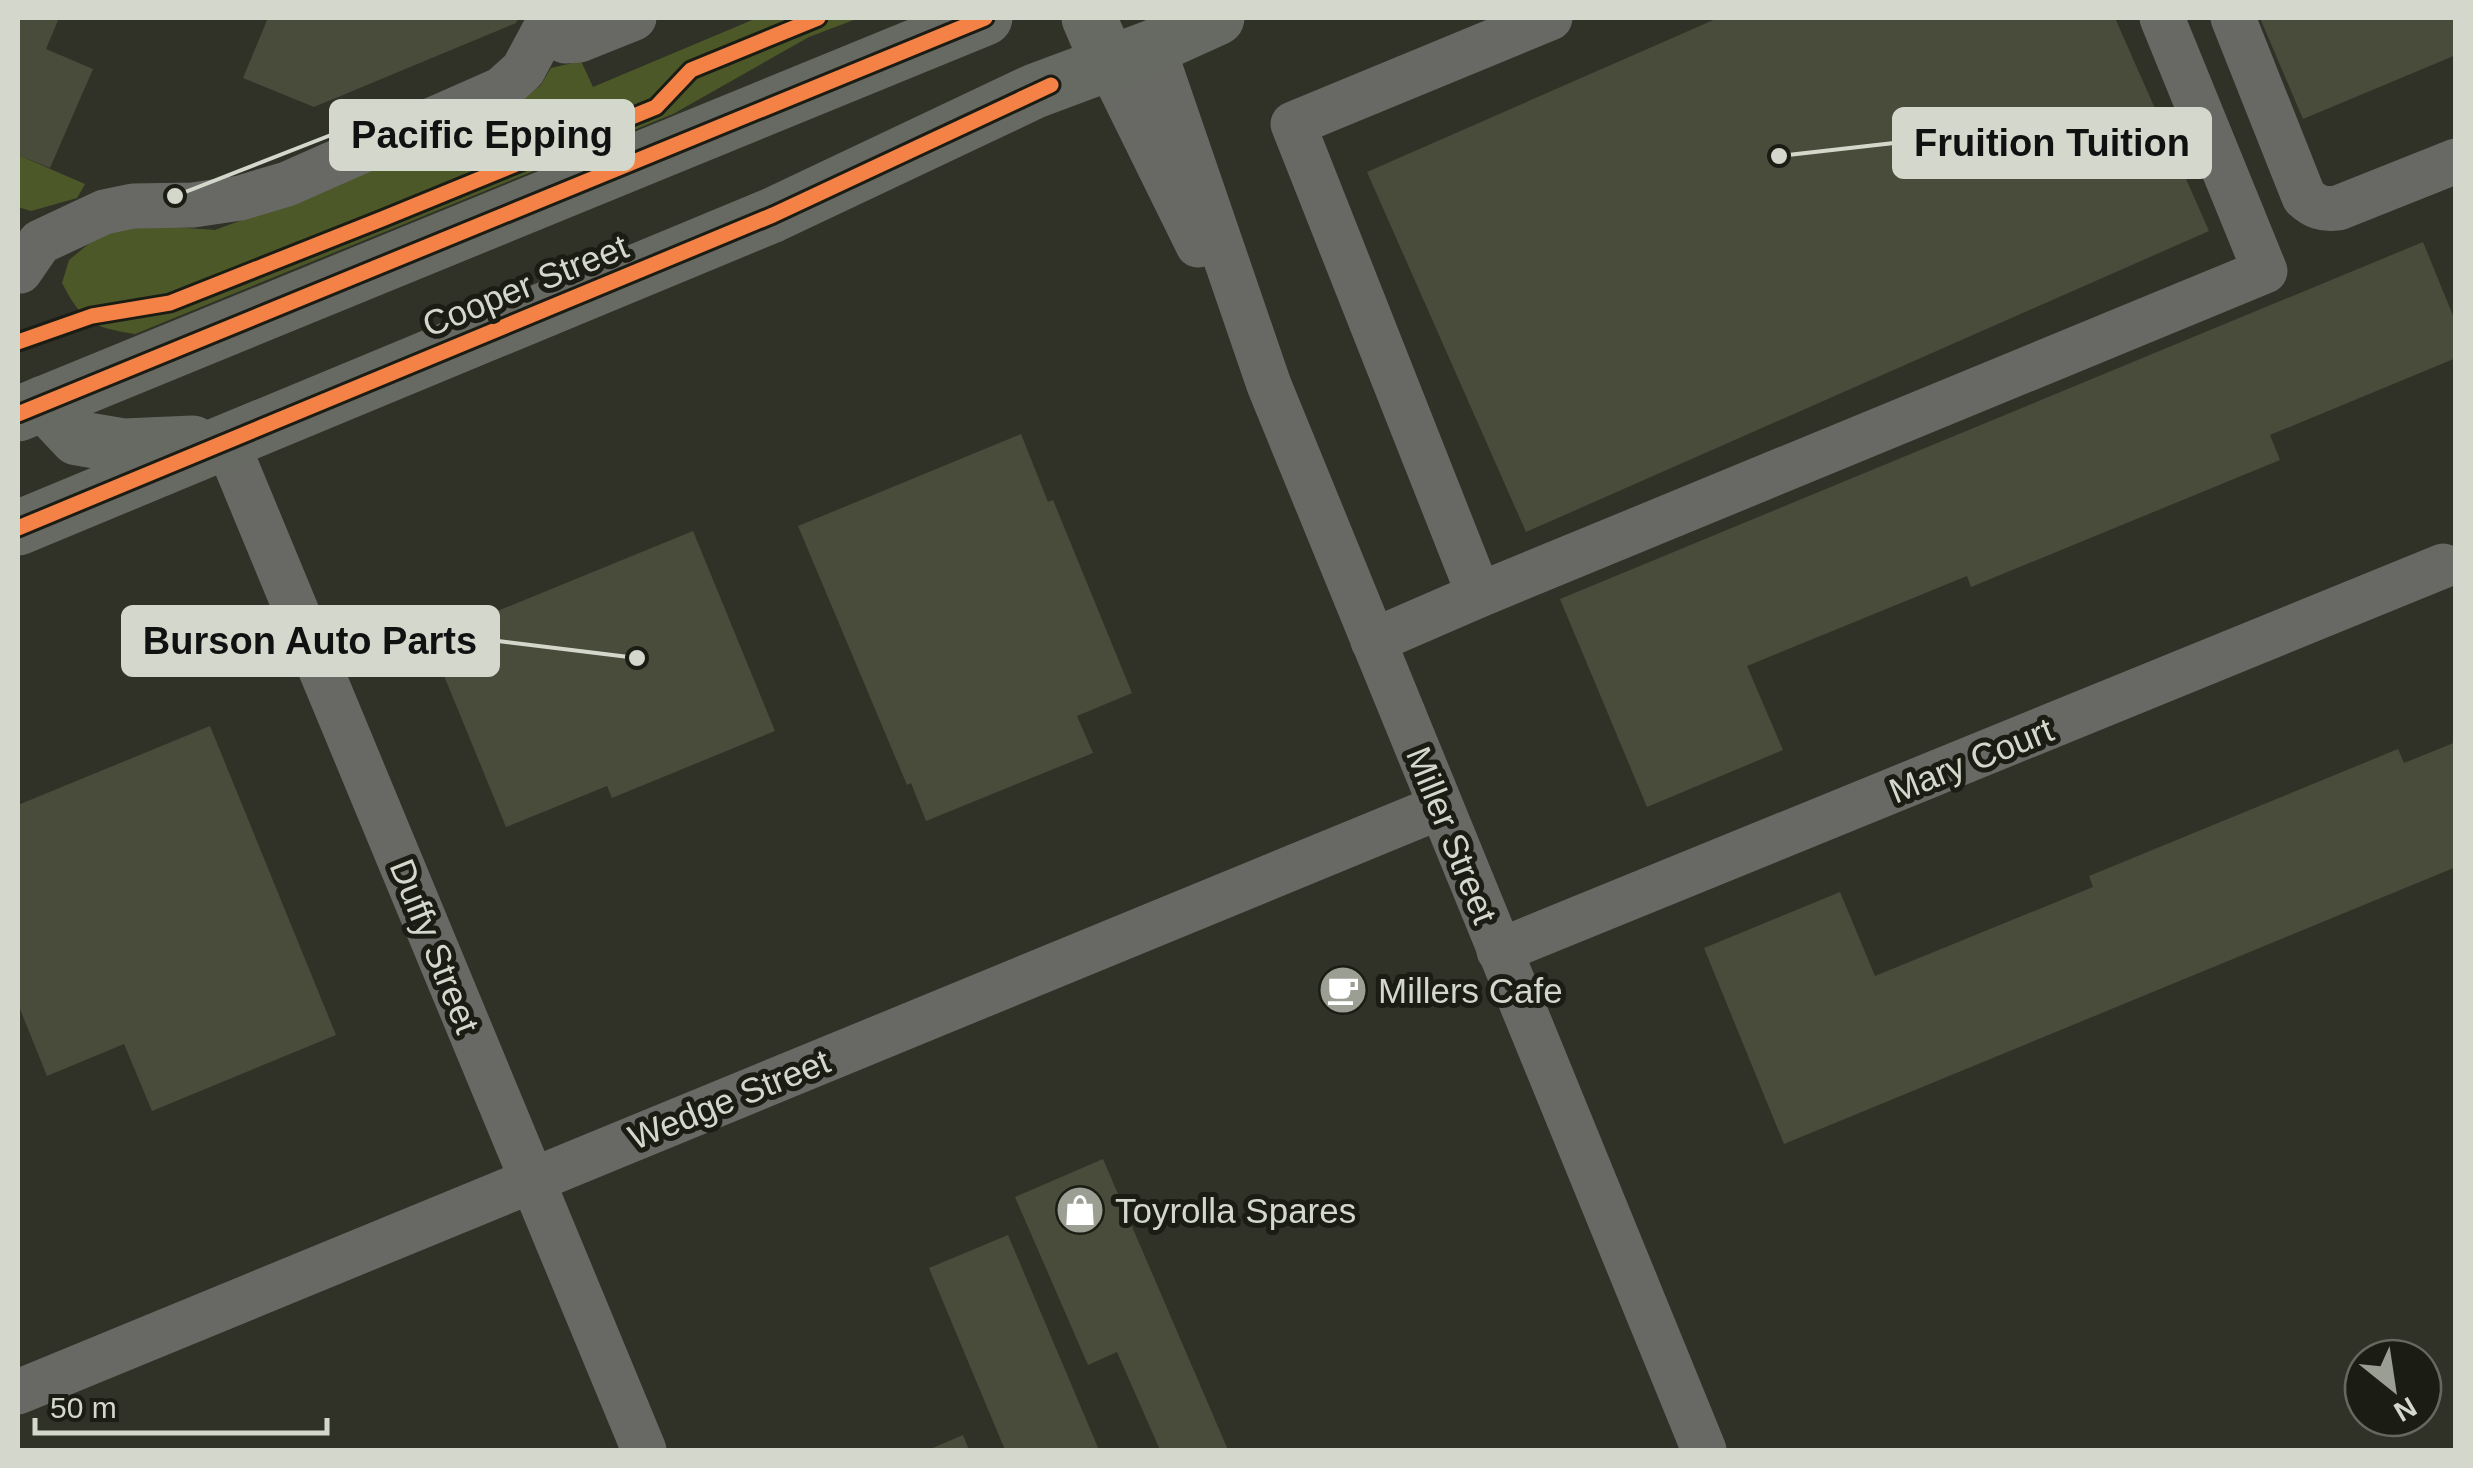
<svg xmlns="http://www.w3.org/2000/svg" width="2473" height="1468" font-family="Helvetica,sans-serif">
<rect width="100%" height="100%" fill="#303228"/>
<g fill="#4d5828">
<path d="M757,18H859L809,37L673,114L135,334C92,327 83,323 62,283L69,260L91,242L130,224L215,230L298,199L507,110L540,86L551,68L581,61L593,87Z"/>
<path d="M18,155L85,184L77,198L31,211L18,207Z"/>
</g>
<g fill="#494c3a">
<path d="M18,18H59L46,49L93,69L50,168L18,155Z"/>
<path d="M268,18H518L516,23L314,107L243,78Z"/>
<path d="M1718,18H2115L2209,231L1526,532L1367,172Z"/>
<path d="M2260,18H2456V55L2303,119Z"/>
<path d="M2423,242L2456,323V358L2270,435L2280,460L1971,587L1967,576L1747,666L1783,750L1647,807L1560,599Z"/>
<path d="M1021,434L1048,502L1053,500L1132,693L1077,716L1093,753L926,821L911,783L907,785L798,526Z"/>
<path d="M693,531L775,731L612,798L607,786L506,827L429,639Z"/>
<path d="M210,726L336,1035L152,1111L124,1044L47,1076L18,1004V805Z"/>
<path d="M2456,742V867L1784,1144L1704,948L1840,892L1875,976L2093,887L2089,876L2398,749L2404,763Z"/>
<path d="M1103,1159L1228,1450H1160L1117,1352L1088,1365L1015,1197Z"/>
<path d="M1008,1235L1099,1450H1005L929,1268Z"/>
<path d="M963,1435L969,1450H928Z"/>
</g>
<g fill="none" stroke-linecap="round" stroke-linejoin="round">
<g stroke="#686964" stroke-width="45">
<path d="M2233,18L2304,197C2315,207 2323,210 2338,208L2456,161"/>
<path d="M1153,47L1269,385L1704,1450"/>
<path d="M1108,62L1198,245"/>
<path d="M20,271L40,242L104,212L133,206L193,205L240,198L287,184L502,89L523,70L544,31L565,41L579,40L634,18"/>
<path d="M226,441L644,1450"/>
<path d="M1479,595L1293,124L1550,18"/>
<path d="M1373,641L1479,595L2265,271L2162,18"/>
<path d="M1499,951L2443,566"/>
<path d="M18,1392L1440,807"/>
</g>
<g stroke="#676963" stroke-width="55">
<path d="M1089,18L1108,62"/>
<path d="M44,403L77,438L124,446L193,443"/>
<path d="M18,414L985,18"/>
<path d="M18,528L773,215L1035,91L1153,47L1217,18"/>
</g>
<g stroke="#1b1d14" stroke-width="21">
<g id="cycleway">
<path d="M18,342L92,316L170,303L382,219L656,107L691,70L818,18"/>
<path d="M18,414L985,18"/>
<path d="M18,528L773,215L1051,85"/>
</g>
</g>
<use href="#cycleway" stroke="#f48246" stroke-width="15"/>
</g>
<defs>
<g id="cafe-disc" transform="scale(2.5)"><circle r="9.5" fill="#9b9e93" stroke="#1b1d14"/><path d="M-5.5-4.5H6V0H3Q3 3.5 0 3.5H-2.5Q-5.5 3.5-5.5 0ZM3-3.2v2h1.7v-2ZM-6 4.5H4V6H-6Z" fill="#fff"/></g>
<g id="shop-disc" transform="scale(2.5)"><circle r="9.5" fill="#9b9e93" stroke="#1b1d14"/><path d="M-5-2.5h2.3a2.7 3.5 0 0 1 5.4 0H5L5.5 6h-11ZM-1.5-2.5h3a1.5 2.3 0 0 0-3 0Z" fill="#fff"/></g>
</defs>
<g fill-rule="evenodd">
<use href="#cafe-disc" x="1343" y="990"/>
<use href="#shop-disc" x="1080" y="1210"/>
</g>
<g text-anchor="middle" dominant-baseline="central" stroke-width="10" stroke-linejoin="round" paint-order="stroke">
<g font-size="35" fill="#d4d8cc" stroke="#1b1d14">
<text transform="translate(525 285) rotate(-22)">Cooper Street</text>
<text transform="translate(1971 760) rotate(-22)">Mary Court</text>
<text transform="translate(1452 835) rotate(68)">Miller Street</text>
<text transform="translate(435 946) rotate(68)">Duffy Street</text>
<text transform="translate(729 1099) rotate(-22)">Wedge Street</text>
</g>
<g font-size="35" fill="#d4d8cc" stroke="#1b1d14" text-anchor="start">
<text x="1378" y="990">Millers Cafe</text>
<text x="1115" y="1210">Toyrolla Spares</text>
</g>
</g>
<path fill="none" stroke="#d4d8cc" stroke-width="4" d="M175 196L331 135M1779 156L1894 143M637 658L498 641"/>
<g fill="#d4d8cc" stroke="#1b1d14" stroke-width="4">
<circle cx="175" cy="196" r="10"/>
<circle cx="1779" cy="156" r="10"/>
<circle cx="637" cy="658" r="10"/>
</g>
<g fill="#d4d8cc" stroke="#d4d8cc" stroke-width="4">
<rect x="331" y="101" width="302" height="68" rx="10"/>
<rect x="1894" y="109" width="316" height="68" rx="10"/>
<rect x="123" y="607" width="375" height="68" rx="10"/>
</g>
<g font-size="38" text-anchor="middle" font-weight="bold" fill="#111">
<text x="482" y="148">Pacific Epping</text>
<text x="2052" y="156">Fruition Tuition</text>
<text x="310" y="654">Burson Auto Parts</text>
</g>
<rect width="2473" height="1468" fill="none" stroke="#d4d8cc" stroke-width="40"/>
<g transform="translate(2393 1388) rotate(150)"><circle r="48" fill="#1b1d14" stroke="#65685e" stroke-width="2.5"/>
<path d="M0-8L18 38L0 25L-18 38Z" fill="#9b9e93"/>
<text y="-15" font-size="28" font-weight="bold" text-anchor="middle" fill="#d4d8cc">N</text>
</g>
<path d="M35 1418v15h292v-15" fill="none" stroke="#d4d8cc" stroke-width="5"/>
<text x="50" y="1418" font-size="30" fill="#d4d8cc" stroke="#1b1d14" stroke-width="8" paint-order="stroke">50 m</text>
</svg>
